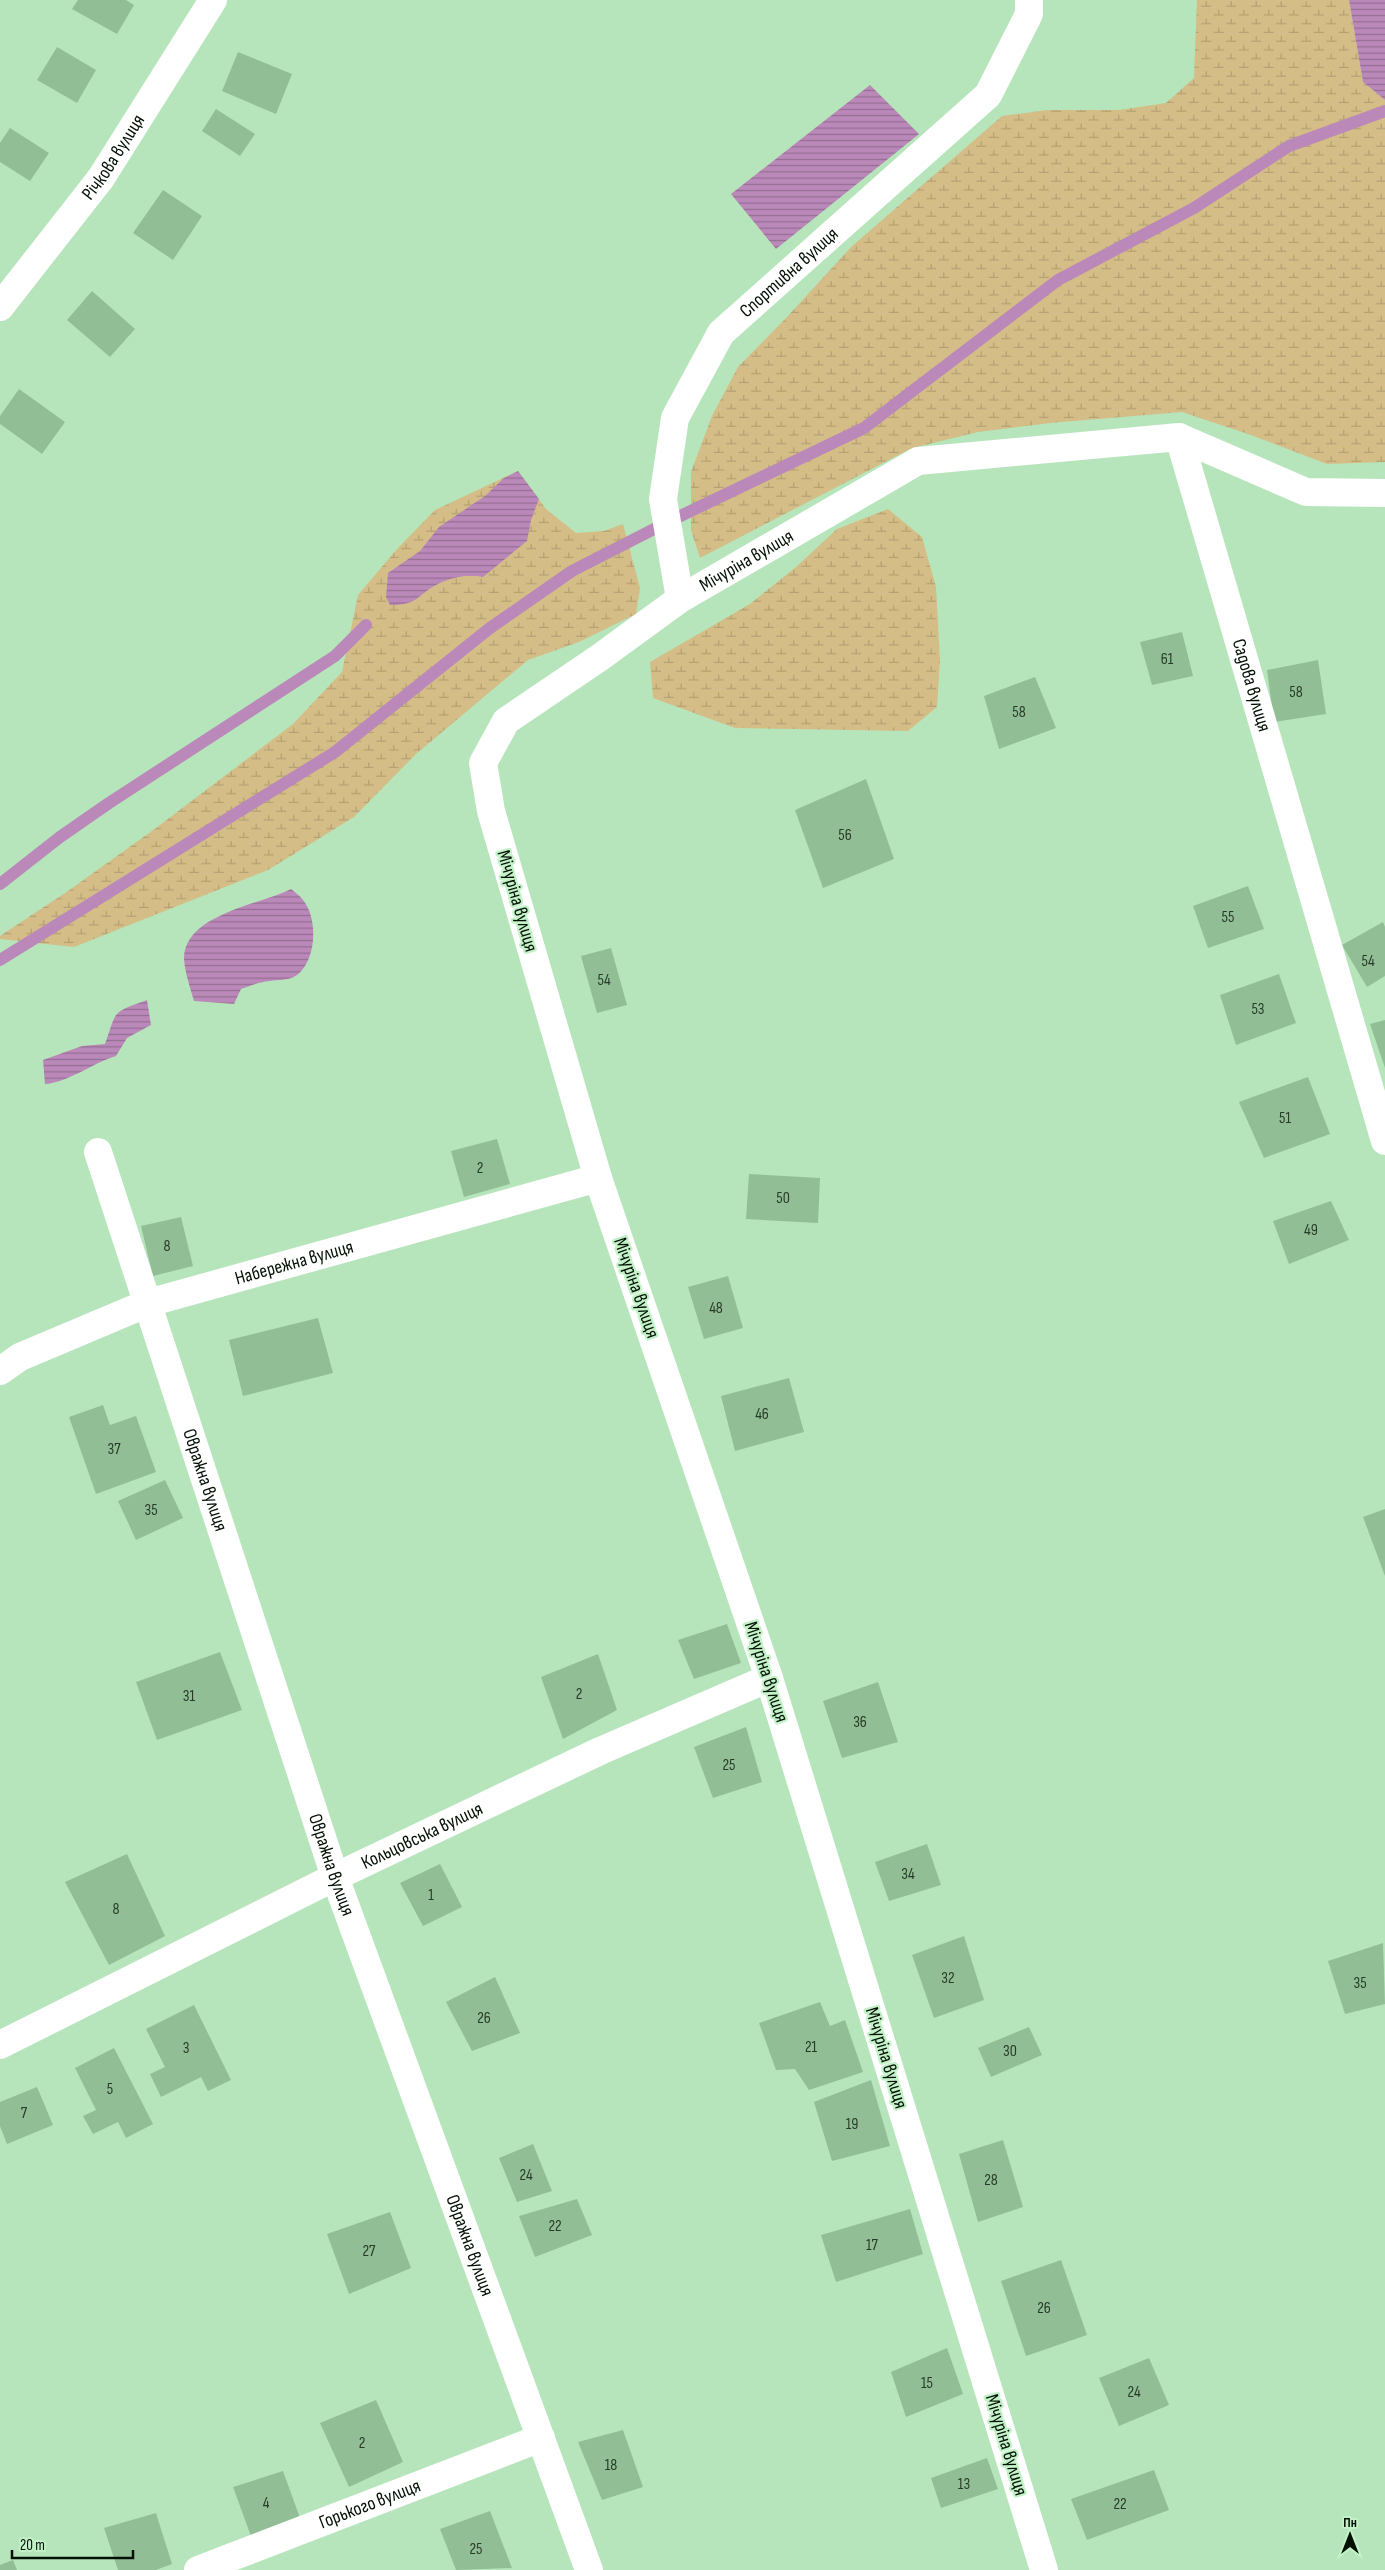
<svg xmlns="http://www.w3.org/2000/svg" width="1385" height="2570" font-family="'Sofia Sans Condensed',sans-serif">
<defs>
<pattern id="wetland-marsh" width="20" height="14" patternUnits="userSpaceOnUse" patternTransform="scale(1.25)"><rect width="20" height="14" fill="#d4bd87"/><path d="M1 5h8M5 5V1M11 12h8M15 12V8" fill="none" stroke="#b4a173"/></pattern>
<pattern id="water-rules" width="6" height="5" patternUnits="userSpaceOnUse" patternTransform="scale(1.25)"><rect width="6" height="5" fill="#ba88b9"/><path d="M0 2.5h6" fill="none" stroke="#956e94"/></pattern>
</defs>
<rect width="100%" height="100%" fill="#b7e5bb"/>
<g fill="url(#wetland-marsh)">
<path d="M1197,0H1349L1363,82L1385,100V462L1327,464L1248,434L1182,412L1050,423L978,432L912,448L700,558L691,530V472L712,416L738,367L787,317L851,247L1002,116L1047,110H1119L1166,103L1194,78Z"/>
<path d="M518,471L546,509L576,533L604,531L623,524L640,588L636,614L579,642L528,660L416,754L354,817L268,870L74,947L0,939V936L68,891L156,828L293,724L342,672L358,595L397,549L435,510Z"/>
<path d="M888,509L922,537L936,587L940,660L937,707L908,731L735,728L653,698L650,662L750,604L796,567L837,529Z"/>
</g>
<g fill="url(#water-rules)">
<path d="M1349,0H1385V100L1363,82Z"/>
<path d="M870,85L919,134L776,249L731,194Z"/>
<path d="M518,471L539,499L531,520L527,541L483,577C469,574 452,577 438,584C416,595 420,605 390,605L386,597L388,573L420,551L439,527L485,496L504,478Z"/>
<path d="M291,889C295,892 300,896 303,900C318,918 317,959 297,975C287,982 274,979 263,982C256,983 248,987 241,989L234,1004L194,1001C190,987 185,973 184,959C184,914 260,905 291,889Z"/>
<path d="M147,1000L151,1025L127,1038L116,1056C92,1063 70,1082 45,1084L43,1060L82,1046L105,1044C117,1010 111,1013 147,1000Z"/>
</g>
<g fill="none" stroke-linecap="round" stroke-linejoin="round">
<g stroke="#ba88b9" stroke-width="12">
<path d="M674,519L864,428L1058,280L1194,208L1289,146L1385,111"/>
<path d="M0,884L60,837L109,803L335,656L366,625"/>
<path d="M0,960L335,752L490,628L572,571L656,528"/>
</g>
</g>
<g fill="#92be96">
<path d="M78,0H126L134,5L117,34L72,9Z"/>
<path d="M57,47L96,70L77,103L37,80Z"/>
<path d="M238,52L292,74L276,114L222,91Z"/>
<path d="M216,109L255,134L240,156L202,131Z"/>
<path d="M10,128L49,153L30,181L0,162V143Z"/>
<path d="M163,190L202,216L173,260L133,233Z"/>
<path d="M92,291L135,329L110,357L67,320Z"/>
<path d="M19,389L65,422L42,454L0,424V416Z"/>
<path d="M1182,632L1193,676L1152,685L1140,642Z"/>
<path d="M1318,660L1326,714L1274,722L1267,670Z"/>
<path d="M1035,677L1056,728L999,749L984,696Z"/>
<path d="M866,779L894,859L823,888L795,810Z"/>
<path d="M1248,886L1264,929L1208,948L1193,906Z"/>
<path d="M1383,922L1385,927V976L1367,987L1342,945Z"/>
<path d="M611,948L627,1005L597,1013L581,956Z"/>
<path d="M1279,974L1296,1023L1236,1045L1220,995Z"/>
<path d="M1385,1020V1068L1370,1024Z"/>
<path d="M1308,1077L1330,1134L1264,1158L1239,1102Z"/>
<path d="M497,1139L510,1184L464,1197L451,1151Z"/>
<path d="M749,1174L820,1178L818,1223L746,1219Z"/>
<path d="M1331,1201L1349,1240L1289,1264L1273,1221Z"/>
<path d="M181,1217L193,1266L153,1276L141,1226Z"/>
<path d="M728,1276L743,1328L704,1339L688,1287Z"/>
<path d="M318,1318L333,1373L243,1396L229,1340Z"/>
<path d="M789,1378L804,1432L735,1451L721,1396Z"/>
<path d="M103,1405L110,1425L136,1416L156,1472L96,1494L69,1417Z"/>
<path d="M165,1480L183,1518L136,1540L118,1501Z"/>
<path d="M1385,1509V1576L1363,1517Z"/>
<path d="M727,1624L741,1663L694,1679L678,1640Z"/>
<path d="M220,1652L242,1710L157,1740L136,1682Z"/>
<path d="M598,1654L617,1710L563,1739L541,1677Z"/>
<path d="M878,1682L898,1742L842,1758L823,1701Z"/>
<path d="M746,1727L762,1782L713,1798L694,1747Z"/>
<path d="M927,1844L941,1885L889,1901L875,1862Z"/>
<path d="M127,1854L165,1936L109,1965L65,1882Z"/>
<path d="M440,1864L462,1907L423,1926L400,1883Z"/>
<path d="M964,1936L984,2000L934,2018L912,1955Z"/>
<path d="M1383,1943L1385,2004L1345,2014L1328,1961Z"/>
<path d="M495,1977L520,2033L472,2051L446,2002Z"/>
<path d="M820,2002L830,2026L845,2020L863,2072L809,2090L795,2069L776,2070L759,2023Z"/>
<path d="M194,2005L231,2080L208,2091L201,2077L161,2097L150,2074L165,2067L146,2029Z"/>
<path d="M1029,2027L1042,2055L991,2077L978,2048Z"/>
<path d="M114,2048L153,2124L126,2138L118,2122L93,2134L83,2116L96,2110L75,2068Z"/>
<path d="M871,2080L890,2146L832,2161L814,2102Z"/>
<path d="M37,2087L53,2125L7,2144L0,2126V2102Z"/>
<path d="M1003,2140L1023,2207L978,2222L959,2154Z"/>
<path d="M533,2144L552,2191L517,2202L499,2158Z"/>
<path d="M577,2199L592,2235L535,2257L519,2216Z"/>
<path d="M910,2209L923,2254L836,2282L821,2235Z"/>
<path d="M390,2212L411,2268L349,2294L327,2234Z"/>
<path d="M1061,2260L1087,2335L1026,2356L1001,2281Z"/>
<path d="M947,2348L963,2394L906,2417L891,2372Z"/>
<path d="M1149,2358L1169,2405L1119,2426L1099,2378Z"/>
<path d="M376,2400L403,2462L349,2487L320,2423Z"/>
<path d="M623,2430L643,2487L602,2500L578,2442Z"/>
<path d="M987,2458L998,2489L941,2508L931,2478Z"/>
<path d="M1154,2470L1169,2510L1087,2540L1071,2499Z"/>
<path d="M283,2471L300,2518L252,2539L233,2487Z"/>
<path d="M490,2511L512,2568L456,2570L440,2529Z"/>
<path d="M156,2513L172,2564L156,2570H118L104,2528Z"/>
<path d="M13,2560L17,2570H0V2565Z"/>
</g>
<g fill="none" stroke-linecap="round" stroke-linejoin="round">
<g stroke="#fff" stroke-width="28">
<path id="s1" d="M0,307L101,178L213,0"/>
<path id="s2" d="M1385,493L1306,492L1179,437L1385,1141"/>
<path id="s3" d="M680,599L663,499L675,418L721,333L988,95L1029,14V0"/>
<path id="s4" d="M98,1152L335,1877L589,2570"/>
<path id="s5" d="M0,1371L20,1357L148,1303L598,1178"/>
<path id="s6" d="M0,2045L335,1877L600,1751L769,1678"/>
<path id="s7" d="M198,2570L541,2438"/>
<path id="s8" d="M1044,2570L769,1678L598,1178L491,811L483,763L506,721L599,658L680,599L918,461L1179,437"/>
</g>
</g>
<g text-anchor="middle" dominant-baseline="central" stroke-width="4.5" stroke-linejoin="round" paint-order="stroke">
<g font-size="16" fill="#273c28">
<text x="1167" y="659">61</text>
<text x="1296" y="692">58</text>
<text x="1019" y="712">58</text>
<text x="845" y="835">56</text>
<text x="1228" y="917">55</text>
<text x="1368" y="961">54</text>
<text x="604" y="980">54</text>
<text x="1258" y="1009">53</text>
<text x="1285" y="1118">51</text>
<text x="480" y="1168">2</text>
<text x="783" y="1198">50</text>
<text x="1311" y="1230">49</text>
<text x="167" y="1246">8</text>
<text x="716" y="1308">48</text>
<text x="762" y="1414">46</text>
<text x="114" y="1449">37</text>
<text x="151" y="1510">35</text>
<text x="579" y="1694">2</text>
<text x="189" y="1696">31</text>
<text x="860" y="1722">36</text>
<text x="729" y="1765">25</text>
<text x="908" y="1874">34</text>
<text x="431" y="1895">1</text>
<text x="116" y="1909">8</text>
<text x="948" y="1978">32</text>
<text x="1360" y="1983">35</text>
<text x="484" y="2018">26</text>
<text x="811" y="2047">21</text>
<text x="186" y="2048">3</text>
<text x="1010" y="2051">30</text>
<text x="110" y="2089">5</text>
<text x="24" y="2113">7</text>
<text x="852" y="2124">19</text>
<text x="526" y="2175">24</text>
<text x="991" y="2180">28</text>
<text x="555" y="2226">22</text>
<text x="872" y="2245">17</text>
<text x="369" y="2251">27</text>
<text x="1044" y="2308">26</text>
<text x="927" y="2383">15</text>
<text x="1134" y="2392">24</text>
<text x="362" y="2443">2</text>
<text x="611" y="2465">18</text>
<text x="964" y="2484">13</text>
<text x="266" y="2503">4</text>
<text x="1120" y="2504">22</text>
<text x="476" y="2549">25</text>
</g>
<g font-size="19" fill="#031104" stroke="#c4f2c8">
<text stroke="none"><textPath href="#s1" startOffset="188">Річкова вулиця</textPath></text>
<text stroke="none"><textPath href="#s3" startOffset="371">Спортивна вулиця</textPath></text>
<text stroke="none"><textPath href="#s8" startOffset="2230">Мічуріна вулиця</textPath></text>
<text stroke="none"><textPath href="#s2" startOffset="476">Садова вулиця</textPath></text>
<text transform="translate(517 901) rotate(74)">Мічуріна вулиця</text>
<text stroke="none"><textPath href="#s5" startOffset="315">Набережна вулиця</textPath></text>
<text transform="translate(636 1288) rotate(71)">Мічуріна вулиця</text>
<text stroke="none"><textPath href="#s4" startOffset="345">Овражна вулиця</textPath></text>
<text transform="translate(766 1672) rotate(72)">Мічуріна вулиця</text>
<text stroke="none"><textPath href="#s6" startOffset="471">Кольцовська вулиця</textPath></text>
<text stroke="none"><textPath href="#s4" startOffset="750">Овражна вулиця</textPath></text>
<text transform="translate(886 2058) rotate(73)">Мічуріна вулиця</text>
<text stroke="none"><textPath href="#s4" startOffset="1155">Овражна вулиця</textPath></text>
<text transform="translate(1006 2445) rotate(73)">Мічуріна вулиця</text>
<text stroke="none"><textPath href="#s7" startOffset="184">Горького вулиця</textPath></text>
</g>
</g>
<g transform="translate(1350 2535)" stroke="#c4f2c8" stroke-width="4" paint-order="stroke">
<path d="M0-4L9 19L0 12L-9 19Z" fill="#031104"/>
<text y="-8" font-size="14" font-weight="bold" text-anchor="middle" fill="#031104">Пн</text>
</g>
<path d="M12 2550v8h121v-8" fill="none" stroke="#031104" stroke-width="2.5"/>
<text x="20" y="2550" font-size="15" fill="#031104" stroke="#c4f2c8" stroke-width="4" paint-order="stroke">20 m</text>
</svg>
